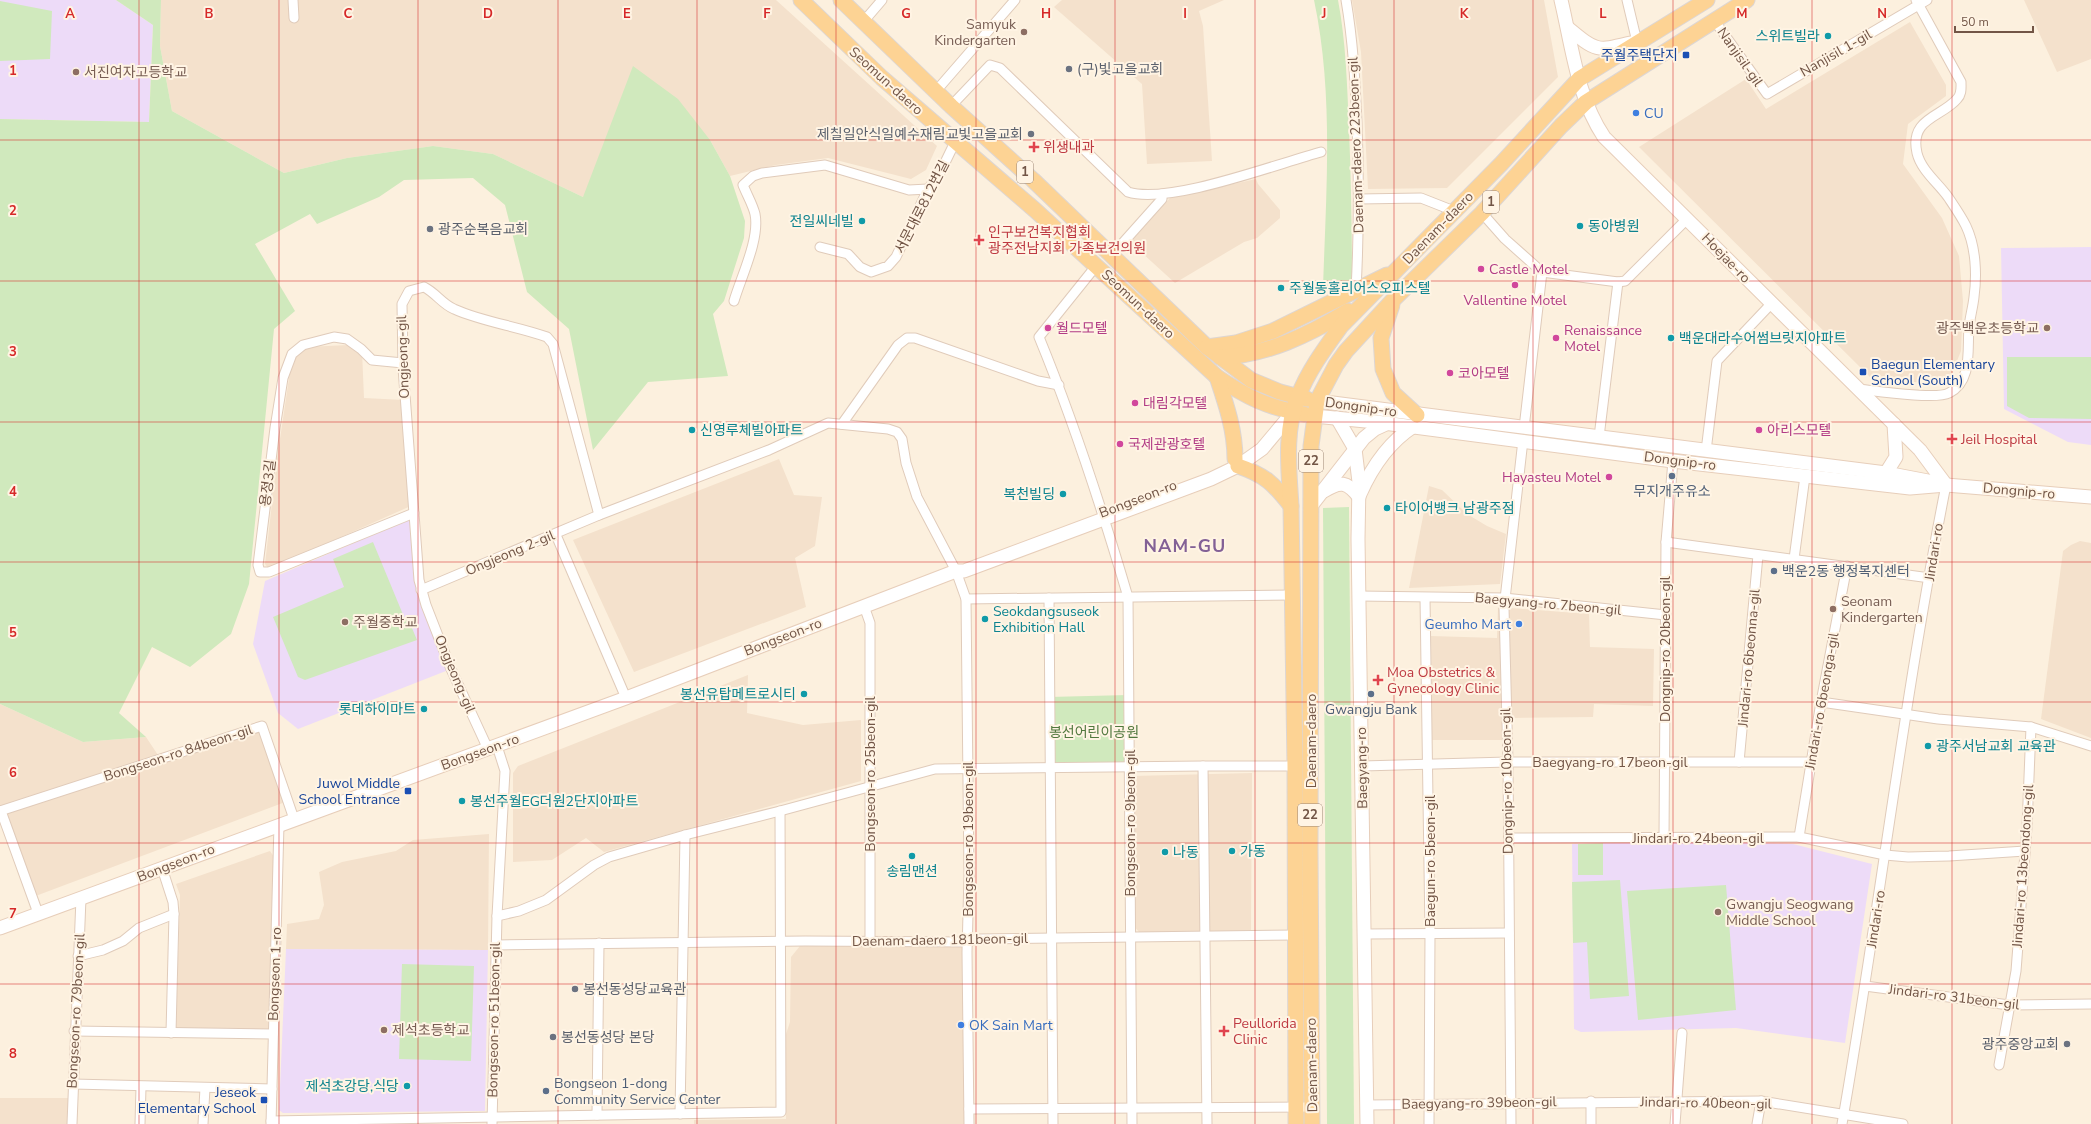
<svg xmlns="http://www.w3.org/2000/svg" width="2091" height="1124" font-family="'Nunito Sans','Noto Sans KR',sans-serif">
<rect width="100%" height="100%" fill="#fcf0de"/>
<g fill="#f4e1cc">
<path d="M161,0H776L937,146L926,170L911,179L828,158L776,165L730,176L710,140L583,197L493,154L433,146L347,158L284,173L172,111L160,46Z"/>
<path d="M1062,0H1224L1199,11L1203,26L1212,161L1147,164L1142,84L1054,7Z"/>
<path d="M1352,0H1544L1558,77L1447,188L1368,189L1361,52Z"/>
<path d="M2024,0H2091V59L2057,72Z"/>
<path d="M1910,22L1946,85V96L1908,124L1903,164L1942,218L1959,256L1963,301L1961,351L1948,383L1874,381L1639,147L1746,79L1766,109Z"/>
<path d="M1256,179L1258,184L1280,210V218L1257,238L1244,242L1175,283L1130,242L1170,198Z"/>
<path d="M348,345L362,351L364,398L404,400L413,505L269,569L265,564L277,459L292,358L306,347Z"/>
<path d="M779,459L794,495L822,497L815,546L795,558L806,607L634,672L573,540Z"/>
<path d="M1429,486L1442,490L1467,514L1487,526L1506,534L1500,584L1409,588Z"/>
<path d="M2080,541L2091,543V738L2041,719L2063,551L2071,545Z"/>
<path d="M1498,607L1589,614L1590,647L1654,649L1653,706L1594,704L1593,717L1512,718L1511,740H1432L1431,636L1497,638Z"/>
<path d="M748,675L747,713L803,725L861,720V781L604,852L586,838L552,860L513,862V773L518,766Z"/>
<path d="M0,704L83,742L146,737L160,758L262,726L288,801L33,897L0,813Z"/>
<path d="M1252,773L1251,933H1140L1133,925V776Z"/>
<path d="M489,834L488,950L286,949L287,924L319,919L324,905L319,872L342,862L396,851L413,840Z"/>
<path d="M270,851L274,857L268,1032L176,1029L180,895L176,884Z"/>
<path d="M957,944L963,947L965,1124H694V1120L786,1119L785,1037L790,1022L791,957L800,946Z"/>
<rect x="0" y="1098" width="68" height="26"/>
</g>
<g fill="#eddbf8">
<path d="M0,0H116L153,25L149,122L0,119Z"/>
<path d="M2091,247V445L2068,442L2004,409L2001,248Z"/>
<path d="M414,517L419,580L451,669L298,729L278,713L253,644L265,581Z"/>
<path d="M1674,841L1793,844L1872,864L1845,1043L1736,1028L1581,1032L1574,1029L1572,844Z"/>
<path d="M286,949L488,950L485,1111L283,1113L279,1110Z"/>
</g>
<g fill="#d0e9bd">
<path d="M116,0H161L160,46L172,111L284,173L347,158L433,146L493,154L583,197L633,66L678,99L710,140L730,176L745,221L744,238L724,301L713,314L728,376L648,382L593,450L569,329L527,292L505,205L473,178L404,180L379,197L317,224L310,214L255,244L295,311L274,329L249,584L231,634L190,667L152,647L119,713L146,737L83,742L0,704V119L149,122L153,25Z"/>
<path d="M1314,0H1338C1346,42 1347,85 1349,128C1351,179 1352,230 1352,281L1323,288C1326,192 1334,94 1314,0Z"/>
<path d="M0,1L52,11L50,59L0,61Z"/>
<path d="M2007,357H2091V419L2029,418L2007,406Z"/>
<path d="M1349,507L1354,1124H1327L1323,508Z"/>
<path d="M373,542L404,617L409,621L417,640L305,680L298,677L273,617L344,587L333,559Z"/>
<path d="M1128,695L1129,767H1050L1049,697Z"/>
<path d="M1603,843V875H1578V844Z"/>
<path d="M1620,880L1629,996L1590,999L1587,942L1573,943L1572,882Z"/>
<path d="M1726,885L1736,1010L1638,1020L1627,891Z"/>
<path d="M402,964L474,966L471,1061L399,1059Z"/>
</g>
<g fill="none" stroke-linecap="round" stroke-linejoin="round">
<g stroke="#e0cbba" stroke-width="11">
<g id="street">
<path d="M293,0L294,18"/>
<path d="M1346,0C1353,41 1355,80 1357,122C1359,178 1359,233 1356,290"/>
<path d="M1627,0L1637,42"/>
<path d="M1714,20L1767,94L1927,0"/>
<path d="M864,21L882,0"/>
<path d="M936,91L1015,0"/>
<path d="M951,106L990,65L1000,68L1128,192C1169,205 1276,164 1321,152"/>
<path d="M1359,199L1421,198L1454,211"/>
<path d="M1482,213L1505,239L1542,272L1618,282L1625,281L1687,219"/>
<path d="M820,247L848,254L860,267L871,272L888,266L896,257L928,189L939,175L955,142"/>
<path d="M1112,255L1162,199V194"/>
<path d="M1096,266L1039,337C1074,422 1102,509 1128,597L1132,1124"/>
<path d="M734,301C741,277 760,239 755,214C753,205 747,195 743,185L753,176L762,173L825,165L909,190L928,189"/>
<path d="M403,363L372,360L361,349L347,339L334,337L303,345L292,354L283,378L275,428L258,565L260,572H269L414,513"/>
<path d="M1858,389C1876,391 1936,400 1949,393C1973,381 1967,349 1969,327C1970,317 1973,307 1974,297C1977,275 1976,247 1966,226C1961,216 1954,206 1948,197C1938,183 1921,170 1917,153C1909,118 1942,117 1957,99C1962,94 1961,88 1961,82L1916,0"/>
<path d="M842,424L898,345L907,338H915L1038,381L1059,385"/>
<path d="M1524,428L1542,272"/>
<path d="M1599,437L1618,282"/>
<path d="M1706,451L1717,361L1771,304"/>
<path d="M556,535L626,698"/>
<path d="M1666,542L1930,578"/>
<path d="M1794,559L1805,476"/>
<path d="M421,590L599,515L769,450L828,423L888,429L897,432L902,439L906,463L917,497L956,571L966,599L969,875L967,952L969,1124"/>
<path d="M1359,596L1504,598L1666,615"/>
<path d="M1049,598L1053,1124"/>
<path d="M1425,598L1430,934L1429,1124"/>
<path d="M966,599L1292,595"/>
<path d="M864,606L870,623V942"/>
<path d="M1821,702L1938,719L2031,727L2091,746"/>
<path d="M488,749L451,669L426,605L419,580L403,368L402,304L409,291L424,287C436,293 442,304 454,309C483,322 516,326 547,337L553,344L599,515"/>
<path d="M1739,762L1758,555"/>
<path d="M1362,766L1508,762H1811"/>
<path d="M0,811L262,726L294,819"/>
<path d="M1,811L38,913"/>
<path d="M1799,837L1821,702L1847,566"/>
<path d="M1509,838L1799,837L1885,855L1908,857L1949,856L2025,851"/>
<path d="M1664,838L1666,542L1673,461"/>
<path d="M162,868L173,902L174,914L171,1033"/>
<path d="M497,916L519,911L546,900L594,865L609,857L685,835L780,811L935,769L1203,766"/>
<path d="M1365,934L1509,933"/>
<path d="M496,945L805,941L967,942L979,939L1296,935"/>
<path d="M78,956L103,950L123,941L139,928L174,914"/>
<path d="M1865,986L2009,1005L2091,1004"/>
<path d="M74,1031L273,1034"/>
<path d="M1999,1065L2016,971L2027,827L2031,727"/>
<path d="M73,1084L272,1089"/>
<path d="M1591,1101V1124"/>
<path d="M1367,1105L1761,1101L1903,1124"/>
<path d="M969,1109L1312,1107"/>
<path d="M680,1114L685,835"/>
<path d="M597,1115L599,943"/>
<path d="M271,1121L781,1112L780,811"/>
<path d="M72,1124L81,898"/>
<path d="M140,1124L141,1087"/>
<path d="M203,1124L205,1088"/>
<path d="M271,1124L279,824"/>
<path d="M492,1124L497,916L505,771L497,746"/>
<path d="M1207,1124L1203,766H1295"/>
<path d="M1511,1124L1508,762L1504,608L1523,440"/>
<path d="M1675,1124L1682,1033"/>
<path d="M1757,1124L1761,1101"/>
<path d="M1842,1124C1879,912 1904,697 1946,485"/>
</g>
</g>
<g stroke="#e7ceba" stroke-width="15">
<g id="secondary">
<path d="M1561,0C1572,46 1577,97 1604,137L1920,450L1946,485"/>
<path d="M1568,28C1598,53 1597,51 1635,42"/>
<path d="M1317,401L1886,473L1933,482"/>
<path d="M1314,416L1376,422L1673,461L1910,488L1946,485L2091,497"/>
<path d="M1337,418L1355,449L1359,482L1358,539L1367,1124"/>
<path d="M1886,473L1896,457L1894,424"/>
<path d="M1324,491C1340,481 1347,481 1359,497"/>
<path d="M1360,494C1372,467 1389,442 1414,426"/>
<path d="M1311,506L1364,438L1375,429L1388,423"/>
<path d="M0,928L626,698L956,571H964L1211,479L1238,466L1262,449L1293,412"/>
</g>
</g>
<g stroke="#ddd6d3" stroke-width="17">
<g id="primary">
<path d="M801,0L882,78L1035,210L1217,377C1248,398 1267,407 1304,414"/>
<path d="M841,0L951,106L1033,180L1207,347L1251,380L1280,392L1307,399"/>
<path d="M1392,305L1381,338L1383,369L1393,393L1417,415"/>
<path d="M1207,347L1236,343L1273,331L1387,275"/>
<path d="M1220,357C1266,356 1310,334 1348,311"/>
<path d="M1217,377C1226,404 1235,430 1235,459"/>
<path d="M1238,466C1265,475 1274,484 1291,506"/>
<path d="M1296,1124L1295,766L1291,506C1289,471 1284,430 1298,397C1308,371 1325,348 1341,326L1501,164L1579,79L1707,0"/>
<path d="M1312,1124L1310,850L1311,446L1317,401L1336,365L1346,351L1393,300L1482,213L1561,126L1586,102L1747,0"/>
</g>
</g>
<use href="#street" stroke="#fff" stroke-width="9"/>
<use href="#secondary" stroke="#fff" stroke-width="13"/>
<use href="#primary" stroke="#fdd394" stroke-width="15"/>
</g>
<path fill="none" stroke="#d62828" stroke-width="1" stroke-opacity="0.55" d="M139,0V1124M279,0V1124M418,0V1124M558,0V1124M697,0V1124M836,0V1124M976,0V1124M1115,0V1124M1255,0V1124M1394,0V1124M1533,0V1124M1673,0V1124M1812,0V1124M1952,0V1124M0,140H2091M0,281H2091M0,422H2091M0,562H2091M0,702H2091M0,843H2091M0,984H2091"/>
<g fill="#8d6e63" stroke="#fff4e4" stroke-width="1.5">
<circle cx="1024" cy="32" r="4"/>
<circle cx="76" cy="72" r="4"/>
<circle cx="2047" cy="328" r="4"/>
<circle cx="1833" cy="609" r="4"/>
<circle cx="345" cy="622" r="4"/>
<circle cx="1718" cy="912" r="4"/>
<circle cx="384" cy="1030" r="4"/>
</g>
<g fill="#0f9aa8" stroke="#fff4e4" stroke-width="1.5">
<circle cx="1828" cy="36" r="4"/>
<circle cx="862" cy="221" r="4"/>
<circle cx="1580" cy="226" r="4"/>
<circle cx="1281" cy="288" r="4"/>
<circle cx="1671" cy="338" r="4"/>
<circle cx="692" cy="430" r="4"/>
<circle cx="1063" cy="494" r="4"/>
<circle cx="1387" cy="508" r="4"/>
<circle cx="985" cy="619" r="4"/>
<circle cx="804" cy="694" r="4"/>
<circle cx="424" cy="709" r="4"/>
<circle cx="1928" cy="746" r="4"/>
<circle cx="462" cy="801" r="4"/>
<circle cx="1232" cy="851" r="4"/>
<circle cx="1165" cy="852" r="4"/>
<circle cx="912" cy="856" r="4"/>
<circle cx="407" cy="1086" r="4"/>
</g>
<g fill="#1a4fb4" stroke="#fff4e4" stroke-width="1.5">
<rect x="1682" y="51" width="8" height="8" rx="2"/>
<rect x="1859" y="368" width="8" height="8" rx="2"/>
<rect x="404" y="787" width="8" height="8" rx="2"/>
<rect x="260" y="1096" width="8" height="8" rx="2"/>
</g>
<g fill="#6b7280" stroke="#fff4e4" stroke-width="1.5">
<circle cx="1069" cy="69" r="4"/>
<circle cx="1031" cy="134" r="4"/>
<circle cx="430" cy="229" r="4"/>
<circle cx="575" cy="989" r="4"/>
<circle cx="553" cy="1037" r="4"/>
<circle cx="2067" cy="1044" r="4"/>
</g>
<g fill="#3f7fe0" stroke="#fff4e4" stroke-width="1.5">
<circle cx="1636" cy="113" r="4"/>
<circle cx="1519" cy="624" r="4"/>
<circle cx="961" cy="1025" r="4"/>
</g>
<g fill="#e0444e" stroke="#fff4e4" stroke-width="1.5">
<path d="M1032 141h4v4h4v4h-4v4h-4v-4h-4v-4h4z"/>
<path d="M977 234h4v4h4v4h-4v4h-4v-4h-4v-4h4z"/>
<path d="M1950 433h4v4h4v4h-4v4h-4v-4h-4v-4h4z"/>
<path d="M1376 674h4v4h4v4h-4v4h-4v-4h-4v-4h4z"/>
<path d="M1222 1025h4v4h4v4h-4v4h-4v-4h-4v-4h4z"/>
</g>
<g fill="#d1479c" stroke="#fff4e4" stroke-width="1.5">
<circle cx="1481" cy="269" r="4"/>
<circle cx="1515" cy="285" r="4"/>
<circle cx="1048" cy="328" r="4"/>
<circle cx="1556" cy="338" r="4"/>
<circle cx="1450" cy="373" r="4"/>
<circle cx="1135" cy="403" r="4"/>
<circle cx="1759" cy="430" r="4"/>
<circle cx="1120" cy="444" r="4"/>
<circle cx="1609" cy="477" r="4"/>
</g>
<g fill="#5c6f8a" stroke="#fff4e4" stroke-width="1.5">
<circle cx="1672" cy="476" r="4"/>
<circle cx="1774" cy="571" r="4"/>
<circle cx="1371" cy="694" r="4"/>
<circle cx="546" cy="1091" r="4"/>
</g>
<g text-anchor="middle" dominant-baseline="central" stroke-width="4" stroke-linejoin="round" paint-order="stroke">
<g fill="#fff4e4" stroke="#9c8575" stroke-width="1">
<rect x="1017" y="161" width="16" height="22" rx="3"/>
<rect x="1483" y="191" width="16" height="22" rx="3"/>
<rect x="1299" y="450" width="24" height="22" rx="3"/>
<rect x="1298" y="804" width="24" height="22" rx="3"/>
</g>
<g font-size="13" font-weight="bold" fill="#725546">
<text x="1025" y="172">1</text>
<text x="1491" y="202">1</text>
<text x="1311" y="461">22</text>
<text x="1310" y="815">22</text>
</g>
<g font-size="14" fill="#785e54" stroke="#fff4e4" text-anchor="start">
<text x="1016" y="24" text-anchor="end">Samyuk<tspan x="1016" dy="16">Kindergarten</tspan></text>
<text x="84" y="72">서진여자고등학교</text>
<text x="2039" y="328" text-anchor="end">광주백운초등학교</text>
<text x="1841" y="601">Seonam<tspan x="1841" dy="16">Kindergarten</tspan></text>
<text x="353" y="622">주월중학교</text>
<text x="1726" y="904">Gwangju Seogwang<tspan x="1726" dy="16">Middle School</tspan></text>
<text x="392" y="1030">제석초등학교</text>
</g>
<g font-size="14" fill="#0d838f" stroke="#fff4e4" text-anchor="start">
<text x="1820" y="36" text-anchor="end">스위트빌라</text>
<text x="854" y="221" text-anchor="end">전일씨네빌</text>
<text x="1588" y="226">동아병원</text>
<text x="1289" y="288">주월동홀리어스오피스텔</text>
<text x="1679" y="338">백운대라수어썸브릿지아파트</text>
<text x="700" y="430">신영루체빌아파트</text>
<text x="1055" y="494" text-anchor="end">복천빌딩</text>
<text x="1395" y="508">타이어뱅크 남광주점</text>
<text x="993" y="611">Seokdangsuseok<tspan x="993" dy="16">Exhibition Hall</tspan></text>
<text x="796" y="694" text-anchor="end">봉선유탑메트로시티</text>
<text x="416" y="709" text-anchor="end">롯데하이마트</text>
<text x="1936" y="746">광주서남교회 교육관</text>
<text x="470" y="801">봉선주월EG더원2단지아파트</text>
<text x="1240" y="851">가동</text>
<text x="1173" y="852">나동</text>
<text x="912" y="871" text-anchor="middle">송림맨션</text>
<text x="399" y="1086" text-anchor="end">제석초강당,식당</text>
</g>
<g font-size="14" fill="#725546" stroke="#fff4e4">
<text transform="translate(1836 53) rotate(-30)">Nanjisil 1-gil</text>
<text transform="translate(1740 57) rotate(55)">Nanjisil-gil</text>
<text transform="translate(886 81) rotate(42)">Seomun-daero</text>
<text transform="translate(1356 145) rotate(-92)">Daenam-daero 223beon-gil</text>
<text transform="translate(922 207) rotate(-63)">서문대로812번길</text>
<text transform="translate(1438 228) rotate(-46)">Daenam-daero</text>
<text transform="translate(1726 258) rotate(46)">Hoejae-ro</text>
<text transform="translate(1138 304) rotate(43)">Seomun-daero</text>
<text transform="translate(403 357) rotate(-92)">Ongjeong-gil</text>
<text transform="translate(1361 407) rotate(8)">Dongnip-ro</text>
<text transform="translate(1680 461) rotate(7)">Dongnip-ro</text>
<text transform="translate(268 483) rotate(-83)">용정3길</text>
<text transform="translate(2019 491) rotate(5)">Dongnip-ro</text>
<text transform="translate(1138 499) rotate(-21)">Bongseon-ro</text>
<text transform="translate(1934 552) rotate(-81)">Jindari-ro</text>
<text transform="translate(510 553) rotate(-23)">Ongjeong 2-gil</text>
<text transform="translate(1548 604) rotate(5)">Baegyang-ro 7beon-gil</text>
<text transform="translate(783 637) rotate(-21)">Bongseon-ro</text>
<text transform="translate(1665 649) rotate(-90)">Dongnip-ro 20beon-gil</text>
<text transform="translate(1749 658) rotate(-85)">Jindari-ro 6beonna-gil</text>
<text transform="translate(455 674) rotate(67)">Ongjeong-gil</text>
<text transform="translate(1822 701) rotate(-80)">Jindari-ro 6beonga-gil</text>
<text transform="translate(1311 741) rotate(-90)">Daenam-daero</text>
<text transform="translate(480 752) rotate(-20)">Bongseon-ro</text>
<text transform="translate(178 753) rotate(-18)">Bongseon-ro 84beon-gil</text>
<text x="1610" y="762">Baegyang-ro 17beon-gil</text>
<text transform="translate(1362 768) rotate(-91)">Baegyang-ro</text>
<text transform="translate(870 774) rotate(-90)">Bongseon-ro 25beon-gil</text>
<text transform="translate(1507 781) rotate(-91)">Dongnip-ro 10beon-gil</text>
<text transform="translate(1130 823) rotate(-90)">Bongseon-ro 9beon-gil</text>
<text x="1698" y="838">Jindari-ro 24beon-gil</text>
<text transform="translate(968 839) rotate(-90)">Bongseon-ro 19beon-gil</text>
<text transform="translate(1430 861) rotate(-90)">Baegun-ro 5beon-gil</text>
<text transform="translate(176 863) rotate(-21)">Bongseon-ro</text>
<text transform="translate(2023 866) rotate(-86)">Jindari-ro 13beondong-gil</text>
<text transform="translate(1876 919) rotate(-81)">Jindari-ro</text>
<text transform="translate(940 940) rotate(-1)">Daenam-daero 181beon-gil</text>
<text transform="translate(275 974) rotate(-88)">Bongseon 1-ro</text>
<text transform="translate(1954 997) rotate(7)">Jindari-ro 31beon-gil</text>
<text transform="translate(76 1011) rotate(-87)">Bongseon-ro 79beon-gil</text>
<text transform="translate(494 1020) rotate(-89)">Bongseon-ro 51beon-gil</text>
<text transform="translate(1312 1065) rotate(-91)">Daenam-daero</text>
<text transform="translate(1479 1103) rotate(-1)">Baegyang-ro 39beon-gil</text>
<text transform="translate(1706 1103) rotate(1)">Jindari-ro 40beon-gil</text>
</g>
<g font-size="14" fill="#164399" stroke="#fff4e4" text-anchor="end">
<text x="1678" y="55">주월주택단지</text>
<text x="1871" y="364" text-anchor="start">Baegun Elementary<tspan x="1871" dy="16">School (South)</tspan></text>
<text x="400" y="783">Juwol Middle<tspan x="400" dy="16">School Entrance</tspan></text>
<text x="256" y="1092">Jeseok<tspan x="256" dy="16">Elementary School</tspan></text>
</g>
<g font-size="14" fill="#5b616d" stroke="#fff4e4" text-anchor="start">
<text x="1077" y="69">(구)빛고을교회</text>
<text x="1023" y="134" text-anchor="end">제칠일안식일예수재림교빛고을교회</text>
<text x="438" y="229">광주순복음교회</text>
<text x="583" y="989">봉선동성당교육관</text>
<text x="561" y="1037">봉선동성당 본당</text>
<text x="2059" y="1044" text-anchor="end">광주중앙교회</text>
</g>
<g font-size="14" fill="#366cbe" stroke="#fff4e4" text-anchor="start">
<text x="1644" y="113">CU</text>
<text x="1511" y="624" text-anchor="end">Geumho Mart</text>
<text x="969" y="1025">OK Sain Mart</text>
</g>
<g font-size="14" fill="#be3a42" stroke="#fff4e4" text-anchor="start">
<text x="1043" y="147">위생내과</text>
<text x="988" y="232">인구보건복지협회<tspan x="988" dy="16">광주전남지회 가족보건의원</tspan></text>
<text x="1961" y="439">Jeil Hospital</text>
<text x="1387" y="672">Moa Obstetrics &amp;<tspan x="1387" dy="16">Gynecology Clinic</tspan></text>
<text x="1233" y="1023">Peullorida<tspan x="1233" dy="16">Clinic</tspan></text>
</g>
<g font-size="14" fill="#b23c85" stroke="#fff4e4" text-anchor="start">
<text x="1489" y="269">Castle Motel</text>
<text x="1515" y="300" text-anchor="middle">Vallentine Motel</text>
<text x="1056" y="328">월드모텔</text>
<text x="1564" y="330">Renaissance<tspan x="1564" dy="16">Motel</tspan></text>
<text x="1458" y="373">코아모텔</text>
<text x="1143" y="403">대림각모텔</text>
<text x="1767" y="430">아리스모텔</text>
<text x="1128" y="444">국제관광호텔</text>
<text x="1601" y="477" text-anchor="end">Hayasteu Motel</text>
</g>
<g font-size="14" fill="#4e5e75" stroke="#fff4e4">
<text x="1672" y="491">무지개주유소</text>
<text x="1782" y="571" text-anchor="start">백운2동 행정복지센터</text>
<text x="1371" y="709">Gwangju Bank</text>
<text x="554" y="1083" text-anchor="start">Bongseon 1-dong<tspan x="554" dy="16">Community Service Center</tspan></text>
</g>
<g font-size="14" fill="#51783e" stroke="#fff4e4">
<text x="1094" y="732">봉선어린이공원</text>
</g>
<g font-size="18" font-weight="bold" letter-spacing="1" fill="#836196" stroke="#fff4e4">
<text x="1185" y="546">NAM-GU</text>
</g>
</g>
<g font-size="13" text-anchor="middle" font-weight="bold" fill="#d62828" stroke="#fff4e4" stroke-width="4" stroke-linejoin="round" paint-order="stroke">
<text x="70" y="18">A</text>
<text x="209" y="18">B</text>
<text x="348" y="18">C</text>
<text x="488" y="18">D</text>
<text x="627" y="18">E</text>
<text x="767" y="18">F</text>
<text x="906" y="18">G</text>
<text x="1046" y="18">H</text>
<text x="1185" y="18">I</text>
<text x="1324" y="18">J</text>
<text x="1464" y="18">K</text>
<text x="1603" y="18">L</text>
<text x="1742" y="18">M</text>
<text x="1882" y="18">N</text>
<text x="13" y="75">1</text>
<text x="13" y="215">2</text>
<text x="13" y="356">3</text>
<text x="13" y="496">4</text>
<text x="13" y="637">5</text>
<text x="13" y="777">6</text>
<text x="13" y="918">7</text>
<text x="13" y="1058">8</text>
</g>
<path d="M1955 26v6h78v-6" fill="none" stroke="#725546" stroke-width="2"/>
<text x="1961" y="26" font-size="12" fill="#725546" stroke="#fff4e4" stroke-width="3" paint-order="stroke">50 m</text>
</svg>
